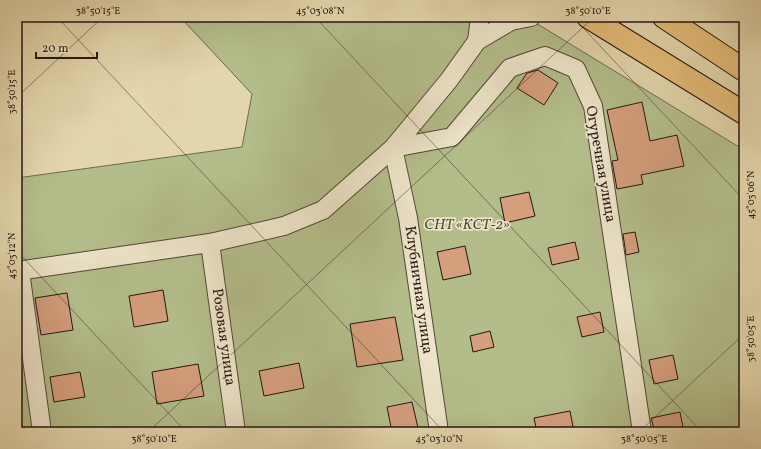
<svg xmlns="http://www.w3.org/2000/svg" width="761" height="449" font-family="Vollkorn,serif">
<rect width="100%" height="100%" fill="#e3d5ac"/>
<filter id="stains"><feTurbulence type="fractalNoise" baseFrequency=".005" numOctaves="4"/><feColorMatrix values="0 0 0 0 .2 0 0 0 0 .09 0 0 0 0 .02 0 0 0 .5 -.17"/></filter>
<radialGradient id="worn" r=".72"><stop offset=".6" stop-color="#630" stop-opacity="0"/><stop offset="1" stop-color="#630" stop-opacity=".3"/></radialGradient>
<path fill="#b3bd8a" stroke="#6c6a4d" d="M180,17H526L744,150V432H17V178L242,147L252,94Z"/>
<g fill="#d59e7d" stroke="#241610">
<path d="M538,70L558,83L544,105L517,88L527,73Z"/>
<path d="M642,102L650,141L677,135L684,166L641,175L643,184L617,189L612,161L618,160L607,110Z"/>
<path d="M529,192L535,216L505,223L500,198Z"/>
<path d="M635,232L639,252L626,255L623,234Z"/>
<path d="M575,242L579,259L552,265L548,248Z"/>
<path d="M465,246L471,274L443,280L437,252Z"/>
<path d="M163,290L168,321L134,327L129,296Z"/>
<path d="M67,293L73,330L41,335L35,298Z"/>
<path d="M600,312L604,332L582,337L577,317Z"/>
<path d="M395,317L403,360L357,367L350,324Z"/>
<path d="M490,331L494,347L473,352L470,336Z"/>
<path d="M673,355L678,379L654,384L649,360Z"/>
<path d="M299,363L304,388L264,396L259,371Z"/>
<path d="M198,364L204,396L157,404L152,372Z"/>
<path d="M80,372L85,397L54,402L50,377Z"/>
<path d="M412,402L419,432H392L387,407Z"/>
<path d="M570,411L574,432H537L534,418Z"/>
<path d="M680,412L684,432H655L651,418Z"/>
</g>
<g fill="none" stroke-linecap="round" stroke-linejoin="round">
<g stroke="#544637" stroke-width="20">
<g id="street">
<path d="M477,41L480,17"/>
<path d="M210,243L236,432"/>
<path d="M17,271L210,243L284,226L323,210L393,148L449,80L477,41L511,21L531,17"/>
<path d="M20,271L42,432"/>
<path d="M439,432L408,218L393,148L452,137L510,68L545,56L576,69L593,106L642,432"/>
</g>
</g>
<g stroke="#241610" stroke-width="24">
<g id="highway">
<path d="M588,17L744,113"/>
<path d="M664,17L744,70"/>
</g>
</g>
<use href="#street" stroke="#ede4c9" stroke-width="18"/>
<use href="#highway" stroke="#e2ba76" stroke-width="22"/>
</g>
<path fill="none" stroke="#241610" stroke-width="1" stroke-opacity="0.45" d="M57,17L444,432M315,17L702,432M573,17L744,200M17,97L103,17M17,251L186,432M148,432L594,17M639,432L744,334"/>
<g text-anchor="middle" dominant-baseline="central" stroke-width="3.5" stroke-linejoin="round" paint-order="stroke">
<g font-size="15" fill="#241610" stroke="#ede4c9">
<text transform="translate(600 164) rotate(80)">Огуречная улица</text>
<text transform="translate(418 290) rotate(82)">Клубничная улица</text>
<text transform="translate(223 337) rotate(82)">Розовая улица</text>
</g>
<g font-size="15" font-style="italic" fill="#4f4835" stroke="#ede4c9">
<text x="467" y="225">СНТ «КСТ-2»</text>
</g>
</g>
<rect width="761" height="449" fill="none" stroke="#e3d5ac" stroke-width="44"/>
<path d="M36 52v6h61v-6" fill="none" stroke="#241610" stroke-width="2"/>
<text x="42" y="52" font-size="12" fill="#241610" stroke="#ede4c9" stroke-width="3" paint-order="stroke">20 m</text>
<rect x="22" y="22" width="717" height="405" fill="none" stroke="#241610" stroke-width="1.5"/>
<g font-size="10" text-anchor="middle" fill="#241610">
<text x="98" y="14">38°50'15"E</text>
<text x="320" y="14">45°03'08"N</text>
<text x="588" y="14">38°50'10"E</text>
<text transform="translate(11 92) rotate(-90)" y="4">38°50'15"E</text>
<text transform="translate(750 195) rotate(-90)" y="4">45°03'06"N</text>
<text transform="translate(11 256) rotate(-90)" y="4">45°03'12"N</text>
<text transform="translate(750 339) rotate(-90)" y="4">38°50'05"E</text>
<text x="154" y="442">38°50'10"E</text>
<text x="439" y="442">45°03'10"N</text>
<text x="644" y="442">38°50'05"E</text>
</g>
<rect width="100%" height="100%" filter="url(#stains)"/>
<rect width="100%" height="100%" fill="url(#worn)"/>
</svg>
